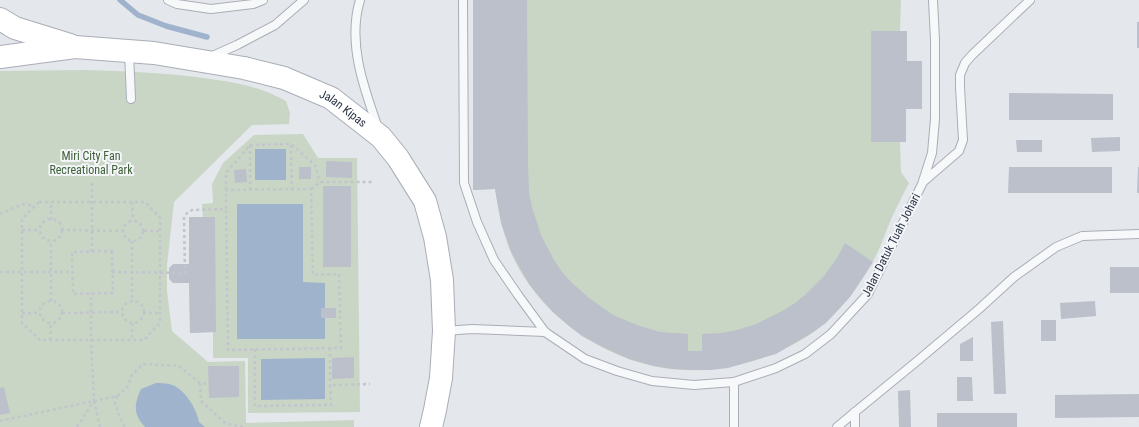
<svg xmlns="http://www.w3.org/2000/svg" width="1139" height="427" font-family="'Roboto Condensed',sans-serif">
<rect width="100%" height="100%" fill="#e4e7ec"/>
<g fill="#c9d6c5">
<path d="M473,0H901L900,31H907V61H922V109H906V142H900L901,172L909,183C902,197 895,210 889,224C884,237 879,251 872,263C860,285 845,305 826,322C806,341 772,356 746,363C716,371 684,373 653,366C591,352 533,308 509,248C502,228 498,209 495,189L473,190Z"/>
<path d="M85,70C125,71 165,73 204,78C225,81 247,84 267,92C273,94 280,98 286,101L290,113L289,124L252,125L174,202L167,265V291L172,331L208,362L245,361L246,423L354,420V427H0V71Z"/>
<path d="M303,134L318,158H357L360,412L248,413V358H213V332L190,333L189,217H203L202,204L213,203L212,184L223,163L254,135Z"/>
</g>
<g fill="#9fb4cc">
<rect x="255" y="149" width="31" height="31"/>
<path d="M237,204H303V282L325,283V339H237Z"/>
<path d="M325,358V399L261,400V359Z"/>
<path d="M156,383C160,383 165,383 169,384C184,387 197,409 199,422L205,427H145C133,414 134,404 141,389Z"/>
</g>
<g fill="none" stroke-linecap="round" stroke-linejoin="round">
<path stroke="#9fb4cc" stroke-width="5.5" d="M120,0L138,15L166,26L207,37"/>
</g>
<g fill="#bbc0ca">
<path d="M473,0H527L528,163L529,193L532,207L541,235L554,260L562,272L571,282L588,297L613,315L637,325L660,332L688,334V351H702V334L721,333L737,330L756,324L784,310L795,303L806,294L824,276L837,258L845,243L873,262L850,297L826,323L810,334L776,354L728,368L711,370H693L673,369L654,366L629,359L607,349L582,336L569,326L554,313L542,300L529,284L517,263L510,249L501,223L495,189L473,190Z"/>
<rect x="1137" y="22" width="2" height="26"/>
<path d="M871,31H907V61H922V109H906V142H871Z"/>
<path d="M1009,93L1113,94V120H1009Z"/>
<path d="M1120,137V151L1092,152L1091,138Z"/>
<path d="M1016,140H1042V152H1017Z"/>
<path d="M326,161L352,162V178L326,177Z"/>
<rect x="299" y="167" width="12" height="12"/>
<path d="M1009,167H1112V193H1008Z"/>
<path d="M1138,167H1139V193H1137Z"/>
<path d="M246,169L247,182L235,183L234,170Z"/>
<rect x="323" y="186" width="28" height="81"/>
<path d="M189,217H215L216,332L190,333L189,283H173L169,279V268L173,264H189Z"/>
<rect x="1110" y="267" width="29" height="26"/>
<path d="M1095,301L1096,316L1061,319L1060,303Z"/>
<rect x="321" y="308" width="15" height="10"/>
<rect x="1041" y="320" width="15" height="21"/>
<path d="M1003,321L1006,394H994L991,322Z"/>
<path d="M973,337V361H960V344Z"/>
<path d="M354,357V378L332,379V358Z"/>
<path d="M208,366H239V397L209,398Z"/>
<path d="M957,377H972L973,401H957Z"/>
<path d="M4,387L10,413L0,415V388Z"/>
<path d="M910,390L911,427H899L898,391Z"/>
<path d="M1139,394V417L1055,418V395Z"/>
<rect x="937" y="413" width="80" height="14"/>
</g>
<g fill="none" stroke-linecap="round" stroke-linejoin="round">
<g stroke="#a9aeb7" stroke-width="10">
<g id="service">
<path d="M168,0L177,4L211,9L253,4L263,0"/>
<path d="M360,0C347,43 364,88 378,128"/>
<path d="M463,0L464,183L477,222L494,260L518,295L545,332L585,359L617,371L652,381L694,385L734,382L776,368L805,354L831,334L868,294L923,182L959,151L963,140L960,87V75L965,63L972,55L1030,0"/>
<path d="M129,52L131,99"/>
<path d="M210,57L237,45L275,25L304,0"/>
<path d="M923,181L932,153L935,119V40L933,0"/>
<path d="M444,331L472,329L545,332"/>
<path d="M734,382V427"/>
<path d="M855,412V427"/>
<path d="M837,427L855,412L916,362L979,309L1014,277L1056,247L1082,236L1139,234"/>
</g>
</g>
<g stroke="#a9aeb7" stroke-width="24">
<g id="secondary">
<path d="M0,19L15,28L70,45"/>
<path id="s1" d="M0,57L75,47L154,53L244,68L284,78L331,98L381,137L398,158L425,201L435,237L442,280L444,331L441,378L435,410L431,427"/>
</g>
</g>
<g stroke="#c2c5cb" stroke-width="2.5" stroke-dasharray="3 3" stroke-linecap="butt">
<path d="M291,145L292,190"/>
<path d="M311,189L320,182H372"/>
<path d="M226,190V173L250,145L291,144L315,165L320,182"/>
<path d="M250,190V145"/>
<path d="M39,202H145L160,218V323L144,340H40L22,323V219Z"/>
<path d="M132,202L133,220"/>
<path d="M0,214L23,204L34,206"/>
<circle cx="51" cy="230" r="11"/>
<path d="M51,220V202"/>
<circle cx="133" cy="231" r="10"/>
<path d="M22,230H40"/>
<path d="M61,230L123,231"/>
<path d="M144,231H160"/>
<path d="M132,241V302"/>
<path d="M112,251L113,293L73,294L72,252Z"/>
<path d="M92,252V181"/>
<path d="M0,272H72"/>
<path d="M112,272L185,273L184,217L187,213L192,210L226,209V190L311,189L313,275L339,274L341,348L228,350L226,209"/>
<path d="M51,301V241"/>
<circle cx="51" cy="312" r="11"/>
<circle cx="133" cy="312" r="11"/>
<path d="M22,313H40"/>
<path d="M62,313L122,312"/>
<path d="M143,313H160"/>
<path d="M132,323V340"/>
<path d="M50,340L51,323"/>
<path d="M330,348V385"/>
<path d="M255,349V406L331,405L330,385L370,384"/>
<path d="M200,383L201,401L225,423L243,427"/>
<path d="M117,396L115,403L121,420L125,427"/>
<path d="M94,401L117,396L127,388L132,375L143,364L179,366L200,383L208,384"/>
<path d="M0,421L94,401L100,427"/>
<path d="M77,427L94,401L91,340V293"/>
</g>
<use href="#service" stroke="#f7f8fa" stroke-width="8"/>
<use href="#secondary" stroke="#fff" stroke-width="22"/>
</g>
<g text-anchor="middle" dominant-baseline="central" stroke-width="4" stroke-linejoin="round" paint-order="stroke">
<g font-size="12" fill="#2b3445" stroke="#f4f6f9">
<text stroke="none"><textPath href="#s1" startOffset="354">Jalan Kipas</textPath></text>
<text transform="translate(891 245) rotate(-63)">Jalan Datuk Tuah Johari</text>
</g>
<g font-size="12" fill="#3f6138" stroke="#f4f6f9">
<text x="91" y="156">Miri City Fan<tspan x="91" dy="14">Recreational Park</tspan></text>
</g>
</g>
</svg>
